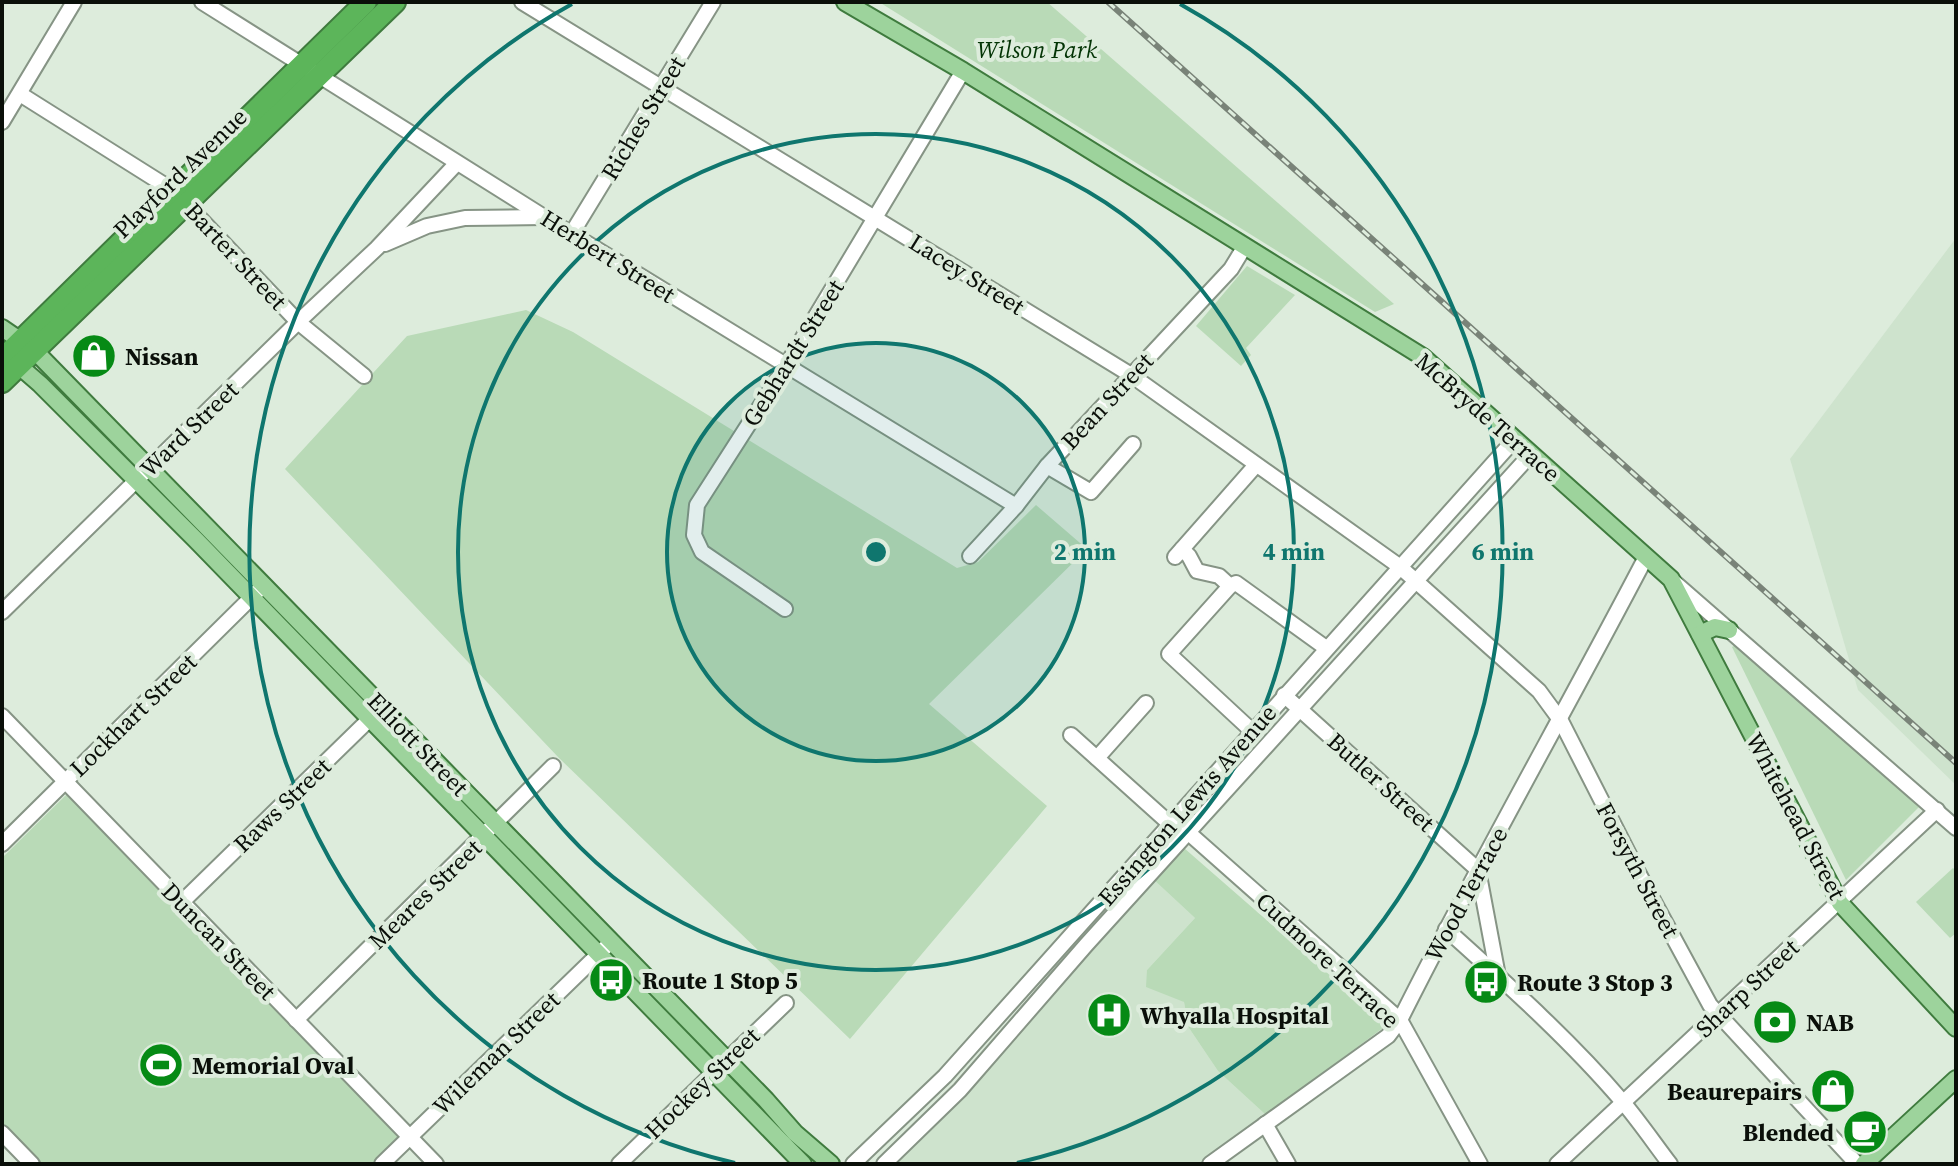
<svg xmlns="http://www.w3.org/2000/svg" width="1958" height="1166" font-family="'Source Serif 4',serif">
<rect width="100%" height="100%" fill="#ddecdc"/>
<g fill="#cee3cd">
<path d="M1956,238V785L1858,690L1790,459Z"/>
<path d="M1153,879L1195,918L1147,970L1184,1002L1189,1028L1218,1071L1266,1115L1199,1164H889Z"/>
</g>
<g fill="#b9dab7">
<path d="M879,2H1047L1394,304L1375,312Z"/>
<path d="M1247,266L1295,295L1246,348L1251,355L1241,366L1196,326Z"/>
<path d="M526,310L573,332L957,568L978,562L1036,505L1087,549L929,704L1047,806L850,1039L559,758L285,469L407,336Z"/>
<path d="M1737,644L1919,807L1846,880L1732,647Z"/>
<path d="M68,793L403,1134L372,1164H41L2,1124V858Z"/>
<path d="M1184,848L1387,1025L1266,1115L1218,1071L1189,1028L1184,1002L1146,987L1147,970L1195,918L1153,879Z"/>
<path d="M1953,868L1956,871V933L1950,938L1916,902Z"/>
</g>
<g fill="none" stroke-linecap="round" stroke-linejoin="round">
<g stroke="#869485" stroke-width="18">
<g id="minor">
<path d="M202,2L544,217L1016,506"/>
<path d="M522,2L1131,375L1399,566L1539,691L1561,721L1640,876L1710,1005L1857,1164"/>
<path d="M20,94L174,191L298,322L364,376"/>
<path d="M2,122L74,2"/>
<path d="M572,233L713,2"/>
<path d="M385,244L427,226L465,218L544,217"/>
<path d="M1047,466L1091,492L1133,444"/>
<path d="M1182,549L1189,556L1197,571L1219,576L1230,586"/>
<path d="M970,556L1016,506L1047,466L1231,269L1245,246"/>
<path d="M1175,557L1256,465"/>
<path d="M1674,582L1956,828"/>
<path d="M785,609L702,552L694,535L697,505L786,366L963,71"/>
<path d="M2,612L298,322L377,248L457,163"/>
<path d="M1284,695L1478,870L1498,976"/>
<path d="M2,716L436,1164"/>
<path d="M1252,731L1169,654L1230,586L1236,583L1326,648"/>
<path d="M1071,735L1169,823"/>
<path d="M1097,758L1146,703"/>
<path d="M1182,827L1400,1020L1480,1164"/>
<path d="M2,844L264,585"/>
<path d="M181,903L382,707"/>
<path d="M1446,929C1507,984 1569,1039 1622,1101C1639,1121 1654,1143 1670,1164"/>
<path d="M296,1020L553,766"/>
<path d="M1265,1124L1288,1164"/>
<path d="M2,1133L32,1164"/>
<path d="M382,1164L611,942"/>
<path d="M619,1164L786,1003"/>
<path d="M853,1164L945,1076L1515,439"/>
<path d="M884,1164L960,1090L1086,945L1531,454"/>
<path d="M1210,1164L1388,1036L1400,1020C1478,864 1565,712 1646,557"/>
<path d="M1557,1164L1937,810"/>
</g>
</g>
<g stroke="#3f7b3e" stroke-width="20">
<g id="major">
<path d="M845,2L963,71L1423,357L1671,579L1840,903L1956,1028"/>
<path d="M2,328L34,350L766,1100L795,1133L831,1164"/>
<path d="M10,358L40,384L196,540L803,1164"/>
<path d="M1700,634L1715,627L1729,630"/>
<path d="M1864,1164L1956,1079"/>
</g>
</g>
<g stroke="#3f7b3e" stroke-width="24">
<g id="highway">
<path d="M2,359L366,2"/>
<path d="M2,382L395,2"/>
</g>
</g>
<use href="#minor" stroke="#fff" stroke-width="14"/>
<use href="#major" stroke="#9dd39c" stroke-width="16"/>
<use href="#highway" stroke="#5cb55a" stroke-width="20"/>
<g stroke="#798378" stroke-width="6">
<path id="rail" d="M1108,2L1956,763"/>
</g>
<use href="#rail" stroke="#ddecdc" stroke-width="3" stroke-dasharray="9" stroke-linecap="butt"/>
</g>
<circle cx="876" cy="552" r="209" fill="#0f766e" fill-opacity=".12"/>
<g fill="none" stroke="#0f766e" stroke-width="4">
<circle cx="876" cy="552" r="209"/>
<circle cx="876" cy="552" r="418"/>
<path d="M735 1163A627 627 0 0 1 572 4M1180 4A627 627 0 0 1 1017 1163"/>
</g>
<defs>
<g id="shop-disc" transform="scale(2.3)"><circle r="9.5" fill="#068a15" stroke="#ddecdc"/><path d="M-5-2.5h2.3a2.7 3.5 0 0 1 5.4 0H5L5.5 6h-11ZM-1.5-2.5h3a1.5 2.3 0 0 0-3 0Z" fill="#fff"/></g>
<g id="bus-disc" transform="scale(2.3)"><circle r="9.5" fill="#068a15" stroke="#ddecdc"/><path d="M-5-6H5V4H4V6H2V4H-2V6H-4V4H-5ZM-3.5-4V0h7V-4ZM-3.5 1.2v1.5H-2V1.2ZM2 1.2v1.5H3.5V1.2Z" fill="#fff"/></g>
<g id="hospital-disc" transform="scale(2.3)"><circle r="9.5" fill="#068a15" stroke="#ddecdc"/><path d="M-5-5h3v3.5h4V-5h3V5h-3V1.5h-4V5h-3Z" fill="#fff"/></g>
<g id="bank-disc" transform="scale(2.3)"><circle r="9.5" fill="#068a15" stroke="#ddecdc"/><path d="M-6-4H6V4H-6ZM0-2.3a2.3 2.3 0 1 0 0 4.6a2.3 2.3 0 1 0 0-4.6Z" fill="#fff"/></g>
<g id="stadium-disc" transform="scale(2.3)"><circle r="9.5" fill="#068a15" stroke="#ddecdc"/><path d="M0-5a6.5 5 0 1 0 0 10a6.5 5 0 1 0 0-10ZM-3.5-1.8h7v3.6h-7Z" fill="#fff"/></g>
<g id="cafe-disc" transform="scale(2.3)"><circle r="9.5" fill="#068a15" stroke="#ddecdc"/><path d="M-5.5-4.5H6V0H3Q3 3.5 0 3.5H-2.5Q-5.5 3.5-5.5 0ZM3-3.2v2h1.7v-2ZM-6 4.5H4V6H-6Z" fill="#fff"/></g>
</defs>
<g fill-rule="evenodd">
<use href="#shop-disc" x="94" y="356"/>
<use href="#bus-disc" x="611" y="980"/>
<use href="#bus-disc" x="1486" y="982"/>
<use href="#hospital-disc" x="1109" y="1015"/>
<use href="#bank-disc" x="1775" y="1022"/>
<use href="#stadium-disc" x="161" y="1065"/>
<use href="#shop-disc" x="1833" y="1091"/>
<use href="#cafe-disc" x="1865" y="1132"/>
</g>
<g text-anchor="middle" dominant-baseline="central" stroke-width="8" stroke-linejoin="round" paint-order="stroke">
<g font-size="24" font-style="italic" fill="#033405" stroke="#ddecdc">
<text x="1037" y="49">Wilson Park</text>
</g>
<g font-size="24" fill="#0a0f09" stroke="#ddecdc">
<text transform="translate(643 118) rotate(-59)">Riches Street</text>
<text transform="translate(180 173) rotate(-44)">Playford Avenue</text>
<text transform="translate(236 256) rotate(47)">Barter Street</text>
<text transform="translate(608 256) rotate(32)">Herbert Street</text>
<text transform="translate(967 274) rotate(32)">Lacey Street</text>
<text transform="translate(793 353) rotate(-58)">Gebhardt Street</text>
<text transform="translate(1107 401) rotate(-47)">Bean Street</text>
<text transform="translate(1488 417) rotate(41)">McBryde Terrace</text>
<text transform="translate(189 429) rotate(-44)">Ward Street</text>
<text transform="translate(133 715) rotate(-44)">Lockhart Street</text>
<text transform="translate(418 744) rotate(46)">Elliott Street</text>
<text transform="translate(1381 782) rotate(42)">Butler Street</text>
<text transform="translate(282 805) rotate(-44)">Raws Street</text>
<text transform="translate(1187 805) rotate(-49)">Essington Lewis Avenue</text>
<text transform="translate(1796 816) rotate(62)">Whitehead Street</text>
<text transform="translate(1638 870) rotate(62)">Forsyth Street</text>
<text transform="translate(425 894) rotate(-44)">Meares Street</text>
<text transform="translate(1466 894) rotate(-62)">Wood Terrace</text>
<text transform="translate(219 941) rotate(46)">Duncan Street</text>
<text transform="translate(1328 960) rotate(43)">Cudmore Terrace</text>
<text transform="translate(1747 988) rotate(-43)">Sharp Street</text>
<text transform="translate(496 1053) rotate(-44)">Wileman Street</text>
<text transform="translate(702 1083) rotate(-44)">Hockey Street</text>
</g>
<g font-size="24" font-weight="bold" fill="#0a0f09" stroke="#ddecdc" text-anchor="start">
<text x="125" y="356">Nissan</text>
<text x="642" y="980">Route 1 Stop 5</text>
<text x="1517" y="982">Route 3 Stop 3</text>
<text x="1140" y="1015">Whyalla Hospital</text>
<text x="1806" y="1022">NAB</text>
<text x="192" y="1065">Memorial Oval</text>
<text x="1802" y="1091" text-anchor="end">Beaurepairs</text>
<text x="1834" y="1132" text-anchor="end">Blended</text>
</g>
</g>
<circle cx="876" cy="552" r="12" fill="#0f766e" stroke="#ddecdc" stroke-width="4"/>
<g font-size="24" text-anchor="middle" font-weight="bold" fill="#0f766e" stroke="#ddecdc" stroke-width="8" stroke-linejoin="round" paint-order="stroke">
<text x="1085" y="560">2 min</text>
<text x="1294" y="560">4 min</text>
<text x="1503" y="560">6 min</text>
</g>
<rect width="1958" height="1166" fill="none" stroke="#0a0f09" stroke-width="8"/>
</svg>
